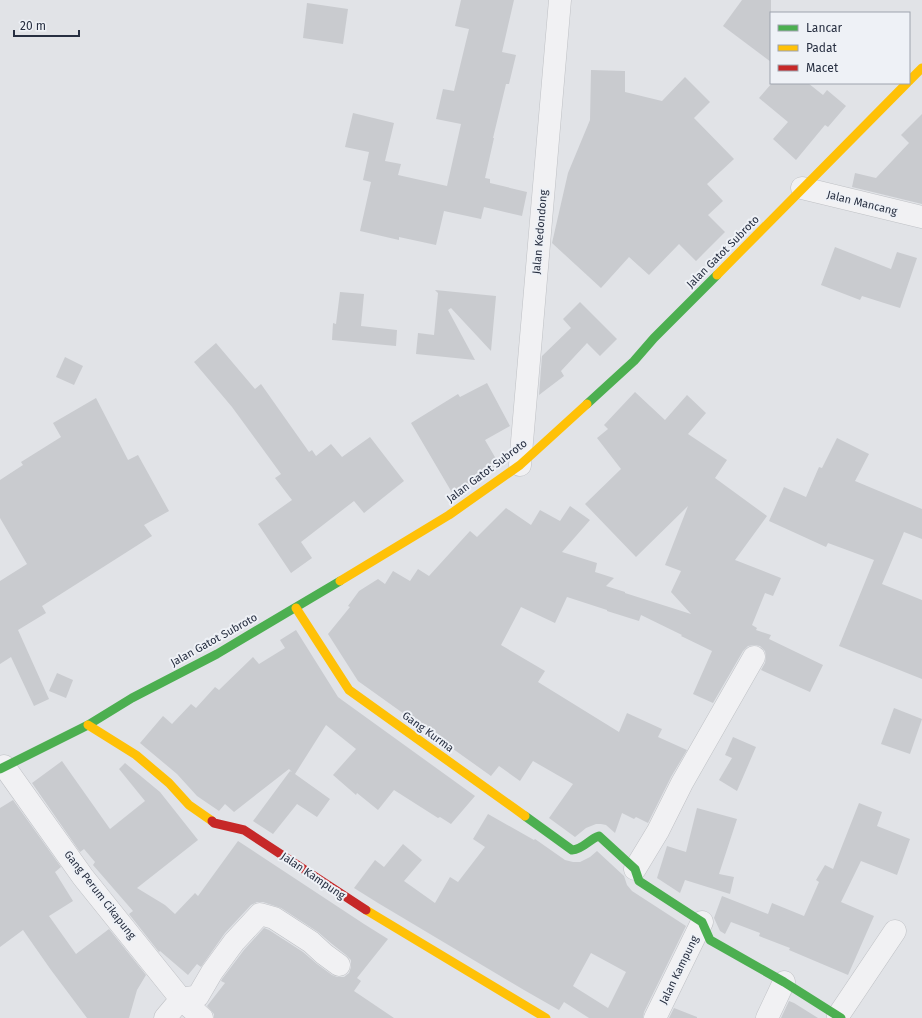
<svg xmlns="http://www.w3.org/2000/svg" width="922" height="1018" font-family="'Fira Sans',sans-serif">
<rect width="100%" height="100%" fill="#e1e3e7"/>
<g fill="#c9cbcf" fill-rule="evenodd">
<path d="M461,0H514L502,52L516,55L509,84H506L493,138H494L485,178L490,179V183L527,192L522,216L484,207L481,219L444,211L436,245L399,237V240L360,231L371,182L363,180L369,152L345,147L353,113L394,123L385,161L401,164L398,175L447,186L461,124L436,119L443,89L454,91L469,29L455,26Z"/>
<path d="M742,0H771V62L723,26Z"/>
<path d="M307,3L348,9L343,44L303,38Z"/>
<path d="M591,70L625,71V92L662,101L685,77L710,102L694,118L734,159L707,184L723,201L708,215L725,232L696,261L679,244L649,275L629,257L601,288L552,243L568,173L590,120Z"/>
<path d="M772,83H808L823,95L827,90L846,106L828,127L825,125L796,160L773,139L788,122L759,98Z"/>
<path d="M922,114V204L852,187L855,173L876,178L909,143L901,135Z"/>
<path d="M835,247L891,269L897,252L917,258L900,308L862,296L860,300L821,285Z"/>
<path d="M435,290L496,296L491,351L451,308L448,310L475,360L416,354L418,333L434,335L438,293Z"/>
<path d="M340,292L364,294L361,326L397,330L396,346L332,340L333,323L336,324Z"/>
<path d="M580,302L617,339L600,356L587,343L561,371L564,376L539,395L542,356L571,328L563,319Z"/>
<path d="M216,343L255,389L261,384L309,452L312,450L316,456L331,444L342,457L370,437L404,481L364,513L354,501L301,542L312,558L291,573L258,524L292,500L275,478L281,474L232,407L194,362Z"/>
<path d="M65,357L83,366L74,385L56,377Z"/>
<path d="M487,383L510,426L485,440L499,464L454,496L411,423L458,394L460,397Z"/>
<path d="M635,392L665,420L687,395L706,413L688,434L727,460L715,478L767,516L735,560L781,578L773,596L765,593L752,625L757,628L756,630L771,635L769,639L823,665L810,692L761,670L765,663L766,657L765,651L760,646L754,645L748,646L743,651L713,703L693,694L712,651L681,636L682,635L641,615L639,621L607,611V610L567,597L555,623L521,607L501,645L545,671L538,682L619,732L627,713L662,729L658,737L687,750L671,777L648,823L636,817L634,819L622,813L615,833L606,825L601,824H596L586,828L575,837L549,818L573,784L533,761L520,781L499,766L491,776L358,681L328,634L350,607L348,606L359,591L378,579L385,584L393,571L410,581L418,569L429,576L470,531L477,537L506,508L531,525L540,510L560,521L570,506L590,520L562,552L597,563L595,572L614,578L606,586L625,592V593L691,614L671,592L681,571L665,565L688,506L636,557L585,504L621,469L597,438L608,429L604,425Z"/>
<path d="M96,398L128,460L138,455L169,511L144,525L152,536L42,606L46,613L18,630L49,699L34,706L11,657L0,664V581L27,564L0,518V480L23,465L21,462L61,437L53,423Z"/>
<path d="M837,438L869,454L855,481L922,509V539L904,532L882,584L922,600V679L839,646L874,560L828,543L826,547L769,521L784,487L806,497L819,467L822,468Z"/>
<path d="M296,630L338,697L342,700L475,796L451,824L440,817L438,818L394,790L378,810L357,793L356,795L333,775L356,749L326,725L295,774L330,799L317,817L297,804L273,834L253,821L290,771L292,772L289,769L234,812L225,804L219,811L197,796L177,774L140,743L163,716L172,724L191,704L196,708L215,687L219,690L253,657L259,664L285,648L280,640Z"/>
<path d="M57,673L73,680L66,698L49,691Z"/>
<path d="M894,708L922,719L910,754L881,744Z"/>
<path d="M733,737L756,747L737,791L719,780L732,758L725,755Z"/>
<path d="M62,761L110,829L145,801L119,769L125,763L160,792L198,840L137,888L165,905L175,914L195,893L198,896L238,841L364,924L388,939L357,978L361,981L354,991L394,1018H214V1014L207,1006L225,983L221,981L222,979L244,950L264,928L269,930L303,952L317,964L332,975L337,977H344L349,973L351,967V960L346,955L332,944L318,932L281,908L263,902H257L251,905L225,933L201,967L197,964L188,975L160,951L159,952L129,914L133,911L93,865L95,862L84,849L80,852L32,783Z"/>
<path d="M13,800L61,867L55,872L73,901L49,916L76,954L109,929L146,975L137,990L129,1018H87L51,970L23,930L0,947V808Z"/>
<path d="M859,803L882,812L877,826L910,839L897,875L861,861L841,902L874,916L848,975L789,950L790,948L759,936L760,933L731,922L725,934L720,931L714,918L722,896L768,914L772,903L804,916L819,882L816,880L825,865L833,869Z"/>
<path d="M697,808L737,819L719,874L734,877L730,894L685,880L680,893L657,878L667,846L686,852Z"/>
<path d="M488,814L534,840L535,839L565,860L573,862H580L590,857L597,851L624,876L627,885L632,891L686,926L644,1012L643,1018H589L564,1002L559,1010L524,990L378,903L354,888L375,860L384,867L403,844L422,860L404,881L435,903L450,877L458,882L485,847L473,839ZM591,953L626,972L608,1008L573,986Z"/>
<path d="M789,1001L794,1003L818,1018H781Z"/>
<path d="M674,1008L697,1017V1018H669Z"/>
</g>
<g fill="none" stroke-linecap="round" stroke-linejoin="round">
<g stroke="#bfc1c5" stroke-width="23">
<g id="street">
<path d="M802,188L922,217"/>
<path d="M520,465L560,0"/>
<path d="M4,766L83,877L181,999L202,1018"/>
<path d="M635,869L658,831L682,783L754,657"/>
<path d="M838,1016L895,931"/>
<path d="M165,1018L181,999L198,996L212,972L234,942L260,914L274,918L311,942L324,954L339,965"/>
<path d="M655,1018L702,922"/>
<path d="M767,1018L784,982"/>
</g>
</g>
<use href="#street" stroke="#f1f1f3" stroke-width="22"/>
<g stroke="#4caf50" stroke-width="9">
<path d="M587,404L634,361L654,338L717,275"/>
<path d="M0,769L88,725L132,698L217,654L340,581"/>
<path d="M525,816L572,850C584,849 589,839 599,836L635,869L639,881L702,922L710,940L784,982L841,1018"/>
</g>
<g stroke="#ffc107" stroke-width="9">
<path d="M909,81L922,68"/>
<path d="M717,275L907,83"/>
<path d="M340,581L449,515L520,465L587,404"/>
<path d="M296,608L349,690L525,816"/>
<path d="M88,725L136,755L169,783L189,805L212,821"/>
<path d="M366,910L546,1018"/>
</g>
<path stroke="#c62828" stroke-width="9" d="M212,821L214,823L244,830L366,910"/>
</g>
<g text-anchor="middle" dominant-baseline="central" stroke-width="4" stroke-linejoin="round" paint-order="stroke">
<g font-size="11" fill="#272f41" stroke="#eef1f6">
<text transform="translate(862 203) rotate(14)">Jalan Mancang</text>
<text transform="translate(540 232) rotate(-85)">Jalan Kedondong</text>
<text transform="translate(723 252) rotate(-45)">Jalan Gatot Subroto</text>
<text transform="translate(487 471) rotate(-37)">Jalan Gatot Subroto</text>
<text transform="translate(214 640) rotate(-29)">Jalan Gatot Subroto</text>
<text transform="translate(428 732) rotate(36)">Gang Kurma</text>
<text transform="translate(313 876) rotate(34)">Jalan Kampung</text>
<text transform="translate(100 895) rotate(52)">Gang Perum Cikapung</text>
<text transform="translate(679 970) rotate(-64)">Jalan Kampung</text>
</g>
</g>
<rect x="770" y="12" width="140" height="72" fill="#eef1f6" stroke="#9ea3ae"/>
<rect x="778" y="25" width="20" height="6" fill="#4caf50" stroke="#9ea3ae"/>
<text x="806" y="32" font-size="12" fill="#272f41">Lancar</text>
<rect x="778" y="45" width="20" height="6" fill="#ffc107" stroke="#9ea3ae"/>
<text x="806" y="52" font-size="12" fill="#272f41">Padat</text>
<rect x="778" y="65" width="20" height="6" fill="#c62828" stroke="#9ea3ae"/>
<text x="806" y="72" font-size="12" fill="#272f41">Macet</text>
<path d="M14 30v6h65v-6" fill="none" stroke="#272f41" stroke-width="2"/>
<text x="20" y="30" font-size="12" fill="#272f41" stroke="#eef1f6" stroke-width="3" paint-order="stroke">20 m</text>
</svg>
